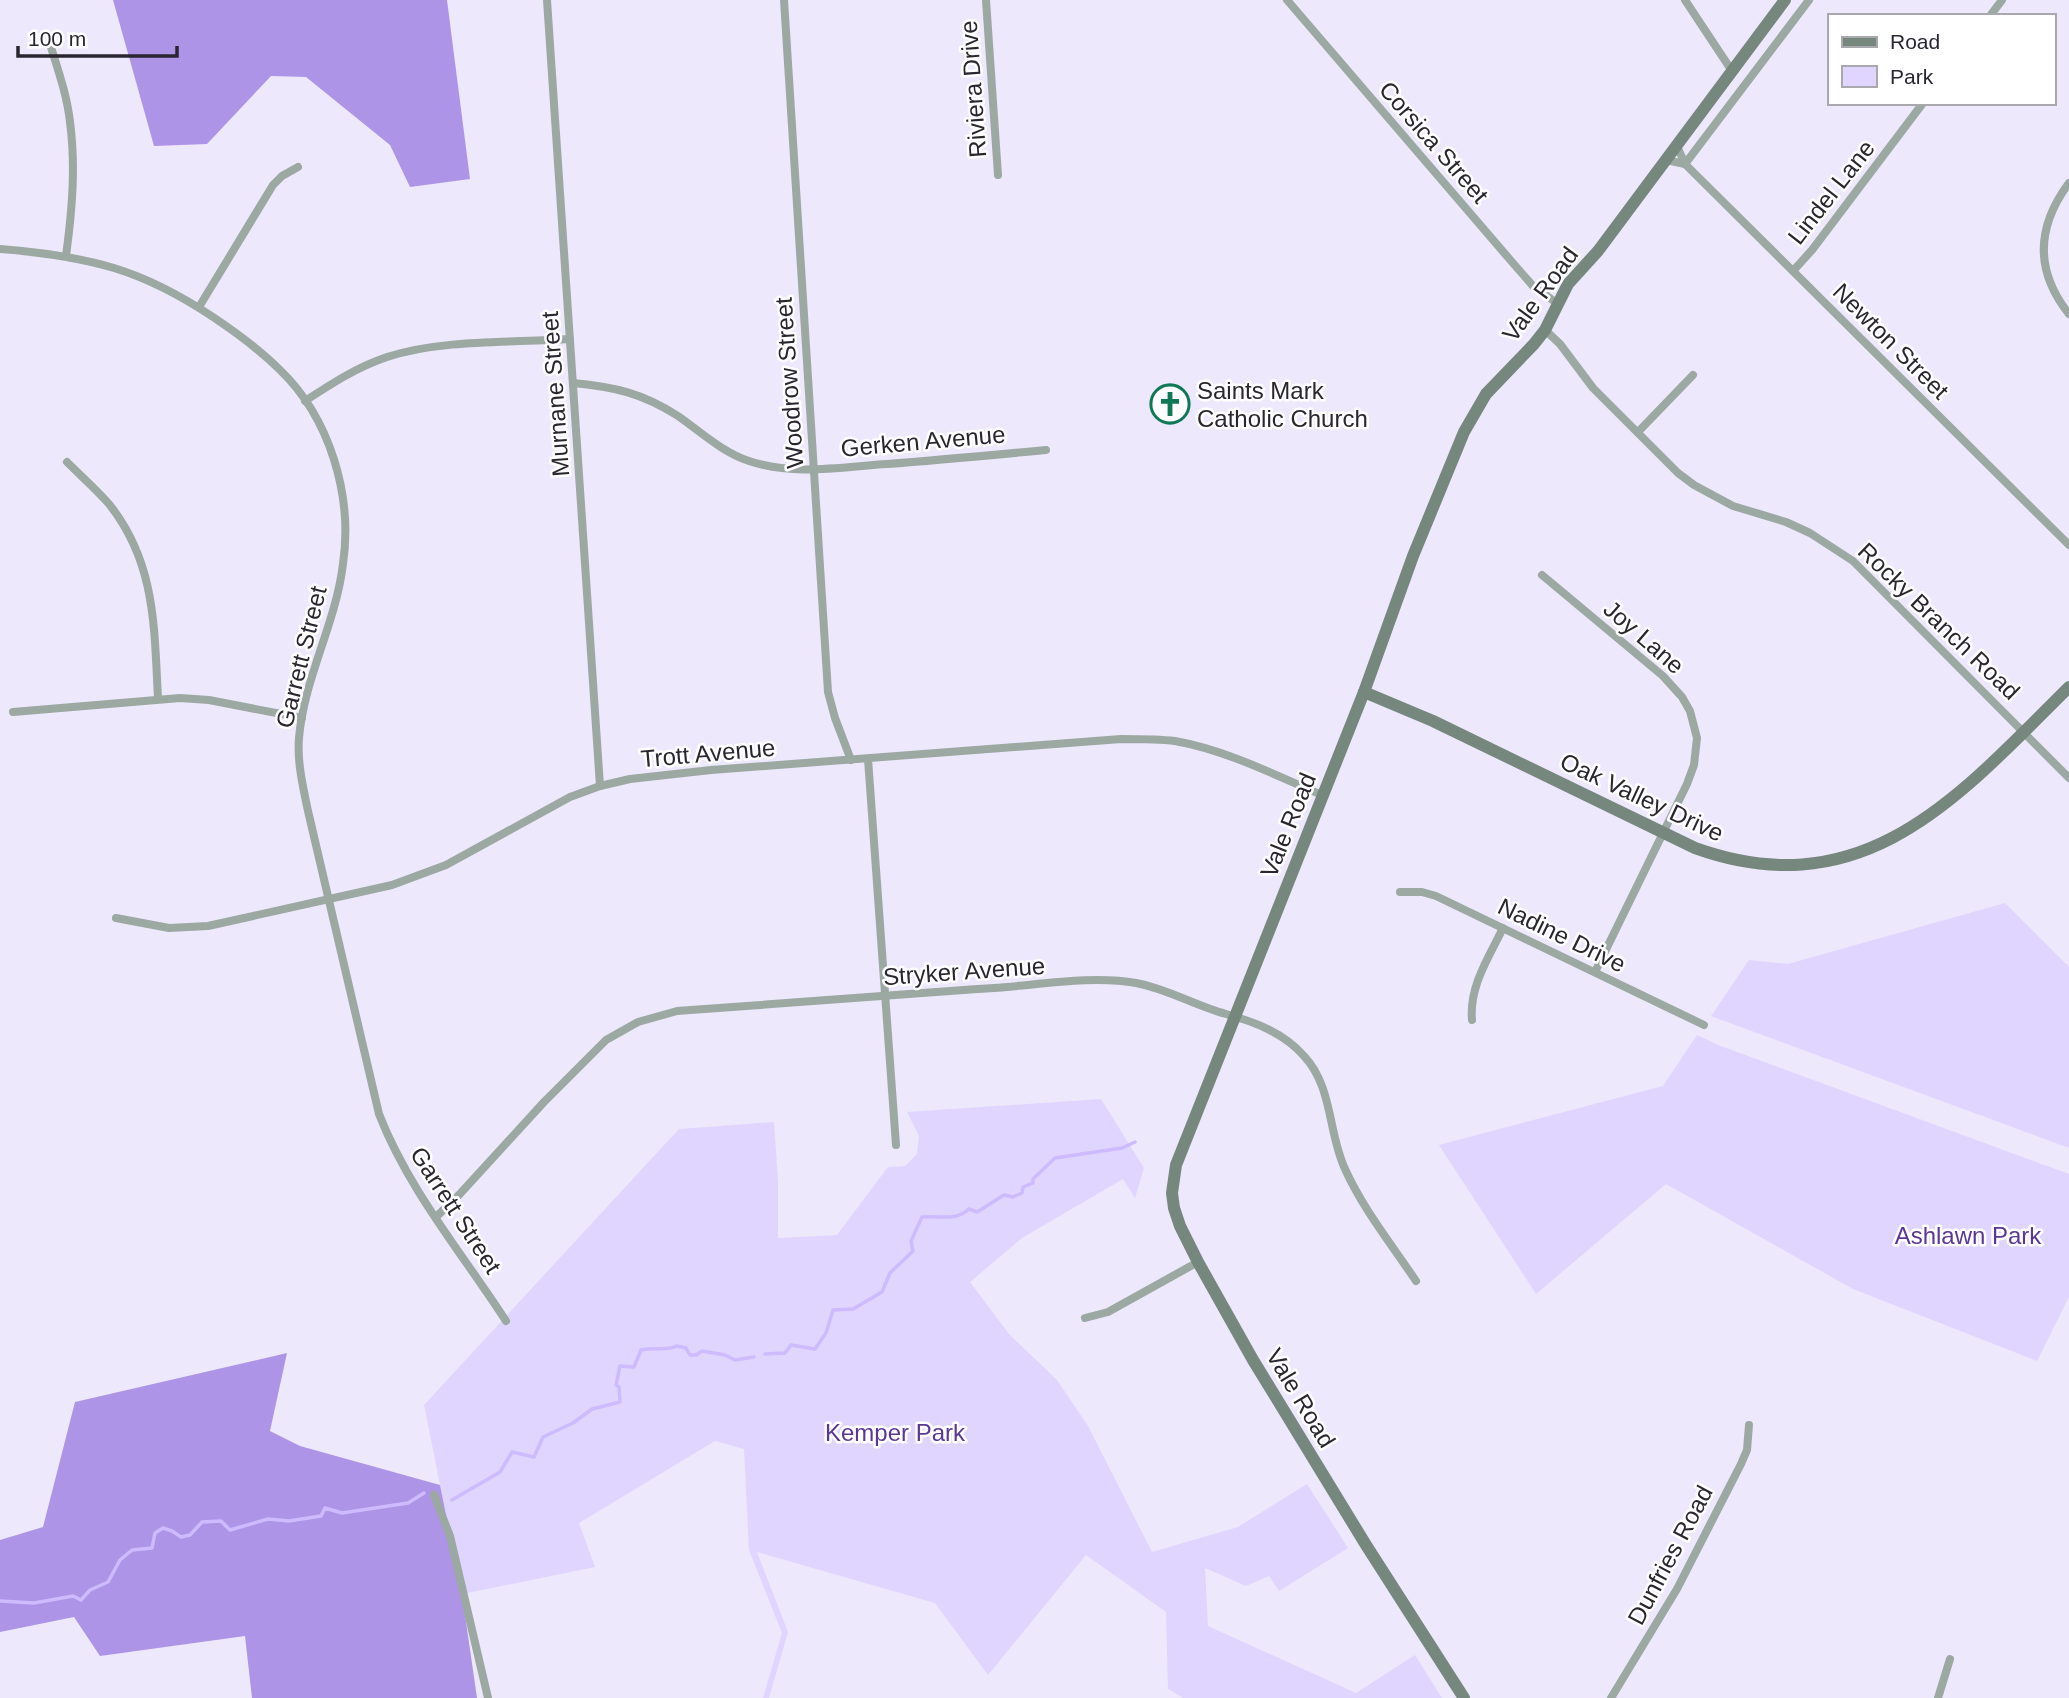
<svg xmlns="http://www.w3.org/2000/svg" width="2069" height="1698" font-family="Arial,sans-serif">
<rect width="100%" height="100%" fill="#ede8fc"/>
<g fill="#e0d5ff">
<path d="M2005,903L2069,967V1148L1711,1016L1749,960L1788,964Z"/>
<path d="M1697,1035L1718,1045L2069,1174V1297L2037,1361L1853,1289L1666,1184L1536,1294L1439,1145L1663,1086Z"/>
<path d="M1101,1099L1144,1168L1135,1198L1123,1179L1022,1238L970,1282L1009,1334L1057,1380L1088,1426L1152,1552L1238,1527L1307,1484L1348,1548L1279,1591L1269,1576L1246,1586L1205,1568L1208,1626L1356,1693L1415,1655L1442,1698H1183L1168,1689L1166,1612L1086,1555L988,1675L935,1603L757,1552L788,1632L769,1698H763L782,1633L749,1550L744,1449L715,1441L579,1523L595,1567L462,1594L424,1405L679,1129L774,1122L778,1181V1238L837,1235L888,1167L905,1166L917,1154L919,1136L907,1112Z"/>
</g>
<g fill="#ad94e7">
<path d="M113,0H447L470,179L410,187L390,145L306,77L271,76L207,144L154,146Z"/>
<path d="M287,1353L270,1431L300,1446L440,1485L462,1594L477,1698H252L245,1636L100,1656L74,1617L0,1632V1540L43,1527L75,1402Z"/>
</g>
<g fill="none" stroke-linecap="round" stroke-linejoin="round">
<g stroke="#cdbaff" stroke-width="3.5">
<path d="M765,1354L785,1353L791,1345L815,1349L826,1333L833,1310L853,1309L882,1292L890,1273L913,1251L911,1241L922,1217C940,1215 955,1222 969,1209L977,1212L1004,1195L1013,1197L1022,1193L1023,1187L1033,1183V1179L1055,1158L1122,1148L1135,1142"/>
<path d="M452,1500L500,1472L512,1452L534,1457L543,1437L573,1423L592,1409L620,1402L619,1387L616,1385L620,1366L634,1367L641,1350C653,1347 667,1351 677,1346L686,1348L690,1355H696L702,1351L725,1355L735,1360L754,1357"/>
<path d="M0,1601L34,1603L73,1596L81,1600L90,1590L108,1582L120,1560L132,1550L152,1548L155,1533L163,1528L172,1531L181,1537L190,1535L202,1522L221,1521L230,1530L268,1519L289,1521L321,1516L325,1508L342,1513L408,1503L424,1493"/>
</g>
<g stroke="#9ca8a2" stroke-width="8">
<path d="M547,0L600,786"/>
<path d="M784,0L828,692L835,718L851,760"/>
<path d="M986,0L998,175"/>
<path d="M1287,0L1512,262L1533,286L1558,304"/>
<path d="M1685,0L1732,71"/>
<path d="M1809,0L1685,164L2069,545"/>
<path d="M1990,16L2002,0"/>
<path d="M50,44C58,70 67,95 70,122C76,168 72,211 66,256"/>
<path d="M1666,160L1685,164L1677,146"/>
<path d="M2069,183C2037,226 2034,270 2069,314"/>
<path d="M0,249C39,252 77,257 114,268C150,279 183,297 213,317C237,333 260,350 280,370C330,418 353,496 343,564C336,623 304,678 299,738C297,762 303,787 308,811L379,1114C408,1189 462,1253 506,1321"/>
<path d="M1793,271L1812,250L1923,103"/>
<path d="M199,307L273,185L282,176L298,167"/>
<path d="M1545,330L1560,344L1593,388L1678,473L1694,485L1733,506L1786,522L1810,533L1853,561L2069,778"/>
<path d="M573,383C615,387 642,393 678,416C701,432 722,452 749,461C793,476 841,467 887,464C940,460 993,455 1046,450"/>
<path d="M305,401C331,384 357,367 387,357C443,339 511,343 570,339"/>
<path d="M1638,432L1693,375"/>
<path d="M67,462C81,476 96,489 109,504C156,563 154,627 158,698"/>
<path d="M1542,575L1663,676L1682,697L1690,711L1697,738L1694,765L1687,784L1595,972"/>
<path d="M13,712L180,698L209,700L302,718"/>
<path d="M868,759L896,1145"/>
<path d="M1400,892H1422L1436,896L1704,1025"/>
<path d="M116,918L169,928L208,926L392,885L446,865L570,797L600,786L630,779L711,770L1121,739C1139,739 1158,739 1175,741C1226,750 1275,775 1322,795"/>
<path d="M1472,1020C1469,986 1489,957 1503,928"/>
<path d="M436,1217L458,1196L544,1102L606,1040L638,1022L677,1011C782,1003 888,995 994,988C1038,985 1093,975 1136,983C1168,989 1196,1006 1226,1014C1255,1022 1284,1033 1304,1056C1333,1087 1328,1133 1345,1169C1363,1209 1392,1245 1416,1281"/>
<path d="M1085,1318L1108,1312L1198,1262"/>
<path d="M434,1495L450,1536L488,1698"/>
<path d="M1611,1698L1677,1589L1741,1464L1747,1450L1749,1425"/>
<path d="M1938,1698L1950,1659"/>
</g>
<g stroke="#76877e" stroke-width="12">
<path d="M1364,692L1433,721L1695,848C1865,909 1960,795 2069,687"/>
<path d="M1464,1698L1366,1545L1253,1360L1198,1262L1180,1226L1174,1208L1172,1193L1176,1165L1364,692L1413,556L1464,432L1486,394L1534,344L1545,330L1568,284L1598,251L1785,0"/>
</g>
</g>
<defs>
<g id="church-ring" transform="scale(2.0125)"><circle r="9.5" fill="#fff" stroke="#0e7954" stroke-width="1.5"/><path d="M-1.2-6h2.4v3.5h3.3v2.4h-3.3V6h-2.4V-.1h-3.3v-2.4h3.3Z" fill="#0e7954"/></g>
</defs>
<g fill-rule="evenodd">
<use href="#church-ring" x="1170" y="404"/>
</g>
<g text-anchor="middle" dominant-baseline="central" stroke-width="5" stroke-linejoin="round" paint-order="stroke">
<g font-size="24" fill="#292630" stroke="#fff">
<text transform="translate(973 89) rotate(-94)">Riviera Drive</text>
<text transform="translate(1434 142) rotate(49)">Corsica Street</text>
<text transform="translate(1831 192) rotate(-52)">Lindel Lane</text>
<text transform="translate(1540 294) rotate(-54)">Vale Road</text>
<text transform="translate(1891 341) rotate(45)">Newton Street</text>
<text transform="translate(789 383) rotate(-94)">Woodrow Street</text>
<text transform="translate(555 394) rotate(-94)">Murnane Street</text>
<text transform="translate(923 441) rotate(-5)">Gerken Avenue</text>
<text transform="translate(1939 621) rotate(44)">Rocky Branch Road</text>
<text transform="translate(1644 637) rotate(41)">Joy Lane</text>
<text transform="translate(301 657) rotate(-76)">Garrett Street</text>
<text transform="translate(708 753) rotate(-5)">Trott Avenue</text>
<text transform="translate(1642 797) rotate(25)">Oak Valley Drive</text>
<text transform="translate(1288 825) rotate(-68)">Vale Road</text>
<text transform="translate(1562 935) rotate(26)">Nadine Drive</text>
<text transform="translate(964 971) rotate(-4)">Stryker Avenue</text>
<text transform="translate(456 1210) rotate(57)">Garrett Street</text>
<text transform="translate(1301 1398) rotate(59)">Vale Road</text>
<text transform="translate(1670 1555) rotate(-62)">Dunfries Road</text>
</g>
<g font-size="24" fill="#292630" stroke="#fff" text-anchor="start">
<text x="1197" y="390">Saints Mark<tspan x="1197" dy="28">Catholic Church</tspan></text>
</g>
<g font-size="24" fill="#5b3697" stroke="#fff">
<text x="1968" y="1235">Ashlawn Park</text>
<text x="895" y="1432">Kemper Park</text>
</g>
</g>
<rect x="1828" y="14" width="228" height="91" fill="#ffffff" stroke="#a9a8ac" stroke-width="2"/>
<rect x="1842" y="37" width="35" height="10" fill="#76877e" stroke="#a9a8ac" stroke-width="2"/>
<text x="1890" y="49" font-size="21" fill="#292630">Road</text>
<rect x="1842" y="66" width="35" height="21" fill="#e0d5ff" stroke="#a9a8ac" stroke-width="2"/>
<text x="1890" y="84" font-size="21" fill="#292630">Park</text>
<path d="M18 46v10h159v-10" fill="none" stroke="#292630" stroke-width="3.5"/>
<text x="28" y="46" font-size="21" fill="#292630" stroke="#ffffff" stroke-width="5" paint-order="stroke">100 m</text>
</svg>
